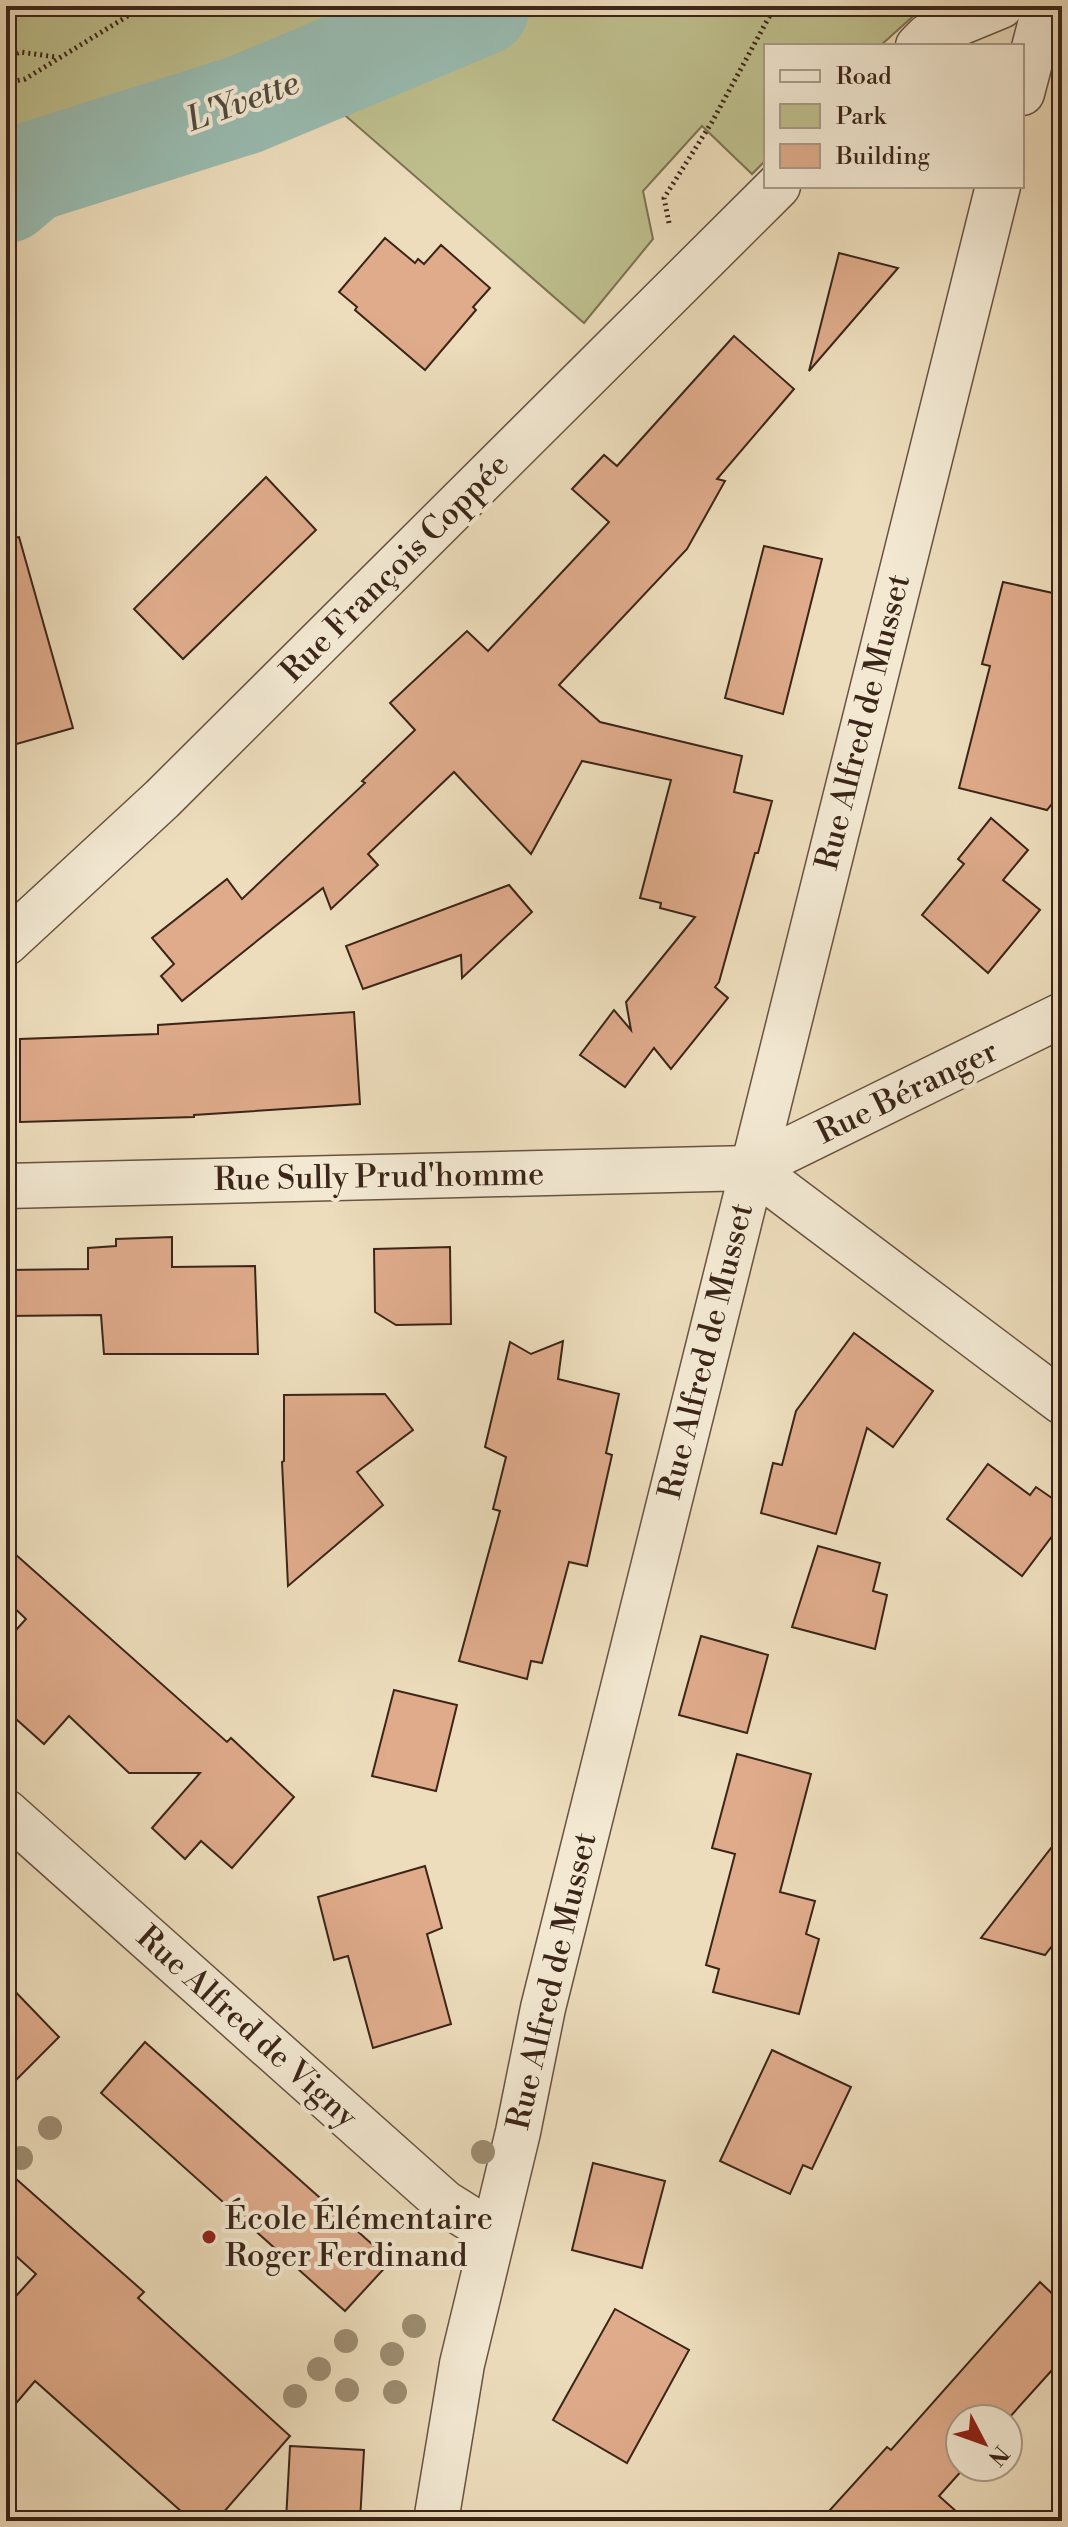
<svg xmlns="http://www.w3.org/2000/svg" width="1068" height="2527" font-family="'Libre Bodoni',serif">
<rect width="100%" height="100%" fill="#edddbc"/>
<filter id="stains"><feTurbulence type="fractalNoise" baseFrequency=".0025" numOctaves="4"/><feColorMatrix values="0 0 0 0 .2 0 0 0 0 .09 0 0 0 0 .02 0 0 0 .5 -.17"/></filter>
<radialGradient id="worn" r=".72"><stop offset=".6" stop-color="#630" stop-opacity="0"/><stop offset="1" stop-color="#630" stop-opacity=".3"/></radialGradient>
<path fill="#bebf8d" stroke="#7c7253" stroke-width="2" d="M6,6H933L920,10L880,46H766V160L752,174L702,126L643,191L653,239L584,323L324,97L33,189L6,211V97L15,92Z"/>
<g fill="none" stroke-linecap="round" stroke-linejoin="round">
<path stroke="#99bcb1" stroke-width="100" d="M6,193L31,172L243,105L480,6"/>
</g>
<g fill="#dfab8b" stroke="#3b2519" stroke-width="2">
<path d="M385,238L415,263L418,259L424,264L441,245L490,288L473,307L476,310L425,370L355,310L357,307L339,292Z"/>
<path d="M839,253L898,268L809,371Z"/>
<path d="M734,336L794,389L717,479L725,481L687,549L559,685L600,722L742,756L734,792L772,801L758,853H755L719,982L715,987L728,998L671,1069L654,1048L625,1087L580,1055L614,1010L631,1030L626,1002L695,917L660,908L661,903L640,898L671,780L582,761L531,854L454,772L368,854L378,865L331,909L323,888L182,1001L161,976L174,964L152,938L227,879L242,899L365,783L362,781L415,730L390,703L467,631L488,651L609,522L572,489L604,455L617,466Z"/>
<path d="M266,477L316,530L183,659L134,609Z"/>
<path d="M19,537L73,728L6,747V539Z"/>
<path d="M764,546L822,559L783,714L725,698Z"/>
<path d="M1003,582L1062,595L1054,629L1062,631V791L1047,810L959,788L990,666L982,664Z"/>
<path d="M991,818L1028,850L1003,880L1040,910L988,973L922,915L964,864L958,859Z"/>
<path d="M509,885L532,912L462,978L461,955L363,989L346,946Z"/>
<path d="M354,1012L360,1104L194,1115V1117L20,1122V1039L158,1034V1025Z"/>
<path d="M172,1237V1267L255,1266L258,1354H104L101,1315L6,1316V1270L88,1269V1248L116,1246V1239Z"/>
<path d="M450,1247L451,1324L396,1325L375,1312L374,1249Z"/>
<path d="M854,1333L933,1391L893,1447L867,1428L836,1534L761,1513L773,1463L782,1465L796,1411Z"/>
<path d="M563,1341L558,1379L619,1394L606,1453L612,1455L587,1566L569,1562L542,1663L531,1661L527,1679L459,1661L500,1511L493,1509L506,1457L485,1447L510,1342L531,1354Z"/>
<path d="M385,1394L413,1430L357,1472L383,1505L288,1586L282,1462L284,1461V1395Z"/>
<path d="M988,1464L1030,1495L1036,1487L1062,1505V1523L1022,1576L947,1519Z"/>
<path d="M6,1546L227,1742L231,1738L294,1797L232,1868L201,1841L185,1859L152,1828L200,1773H129L69,1716L44,1744L6,1710V1641L26,1619L6,1600Z"/>
<path d="M818,1546L880,1563L873,1591L887,1595L875,1649L792,1627Z"/>
<path d="M701,1636L768,1655L747,1733L679,1715Z"/>
<path d="M394,1690L457,1705L436,1791L372,1776Z"/>
<path d="M737,1754L811,1774L780,1892L815,1901L806,1934L819,1939L799,2014L713,1992L719,1969L706,1965L735,1854L712,1848Z"/>
<path d="M1062,1834V1933L1045,1955L981,1938Z"/>
<path d="M425,1866L442,1928L427,1934L451,2024L373,2048L348,1956L334,1960L318,1897Z"/>
<path d="M6,1982L59,2037L6,2090Z"/>
<path d="M145,2042L391,2261L345,2311L101,2093Z"/>
<path d="M772,2050L851,2087L812,2169L803,2165L790,2194L720,2161Z"/>
<path d="M593,2163L665,2181L642,2268L572,2250Z"/>
<path d="M6,2170L144,2292L138,2298L290,2436L216,2521H192L35,2381L6,2415V2307L36,2274L6,2247Z"/>
<path d="M1040,2282L1062,2303V2359L1008,2419H960V2467H965L939,2496L967,2521H820L887,2447L891,2450Z"/>
<path d="M615,2309L689,2350L627,2463L553,2420Z"/>
<path d="M290,2446L364,2450L360,2521H286Z"/>
</g>
<g fill="none" stroke-linecap="round" stroke-linejoin="round">
<g stroke="#685342" stroke-width="47">
<g id="minor">
<path d="M918,46L928,36L1001,6"/>
<path d="M1022,93L1045,6"/>
<path d="M6,943L162,799L778,186"/>
<path d="M751,1168L1062,1402"/>
<path d="M6,1186L751,1168L1062,1015"/>
<path d="M6,1812L445,2203L493,2233"/>
<path d="M436,2521L462,2364L518,2132L543,2008L998,186"/>
</g>
</g>
<g stroke="#3b2519" stroke-width="5" stroke-dasharray="2 4" stroke-linecap="butt">
<path d="M6,14V27"/>
<path d="M6,59L20,52L56,57"/>
<path d="M6,83L25,79L144,6"/>
<path d="M669,223L664,198L712,122L775,6"/>
</g>
<use href="#minor" stroke="#f3e9d3" stroke-width="44"/>
</g>
<g fill="#9d8d72">
<circle cx="50" cy="2128" r="12"/>
<circle cx="483" cy="2152" r="12"/>
<circle cx="21" cy="2158" r="12"/>
<circle cx="414" cy="2326" r="12"/>
<circle cx="346" cy="2341" r="12"/>
<circle cx="392" cy="2354" r="12"/>
<circle cx="319" cy="2369" r="12"/>
<circle cx="347" cy="2390" r="12"/>
<circle cx="395" cy="2392" r="12"/>
<circle cx="295" cy="2396" r="12"/>
</g>
<circle fill="#8f2418" stroke="#f3e9d3" stroke-width="3" cx="209" cy="2237" r="8"/>
<g text-anchor="middle" dominant-baseline="central" stroke-width="8" stroke-linejoin="round" paint-order="stroke">
<g font-size="32" fill="#3b2519" stroke="#f3e9d3">
<text transform="translate(395 568) rotate(-45)">Rue François Coppée</text>
<text transform="translate(863 722) rotate(-76)">Rue Alfred de Musset</text>
<text transform="translate(907 1092) rotate(-26)">Rue Béranger</text>
<text transform="translate(379 1177) rotate(-1)">Rue Sully Prud'homme</text>
<text transform="translate(706 1351) rotate(-76)">Rue Alfred de Musset</text>
<text transform="translate(552 1981) rotate(-77)">Rue Alfred de Musset</text>
<text transform="translate(247 2027) rotate(42)">Rue Alfred de Vigny</text>
</g>
<g font-size="32" fill="#3b2519" stroke="#f3e9d3" text-anchor="start">
<text x="225" y="2219">École Élémentaire<tspan x="225" dy="37">Roger Ferdinand</tspan></text>
</g>
<g font-size="34" font-style="italic" fill="#524b3f" stroke="#f3e9d3">
<text transform="translate(243 102) rotate(-20)">L'Yvette</text>
</g>
</g>
<rect width="1068" height="2527" fill="none" stroke="#edddbc" stroke-width="32"/>
<rect x="8" y="8" width="1052" height="2511" fill="none" stroke="#3b2519" stroke-width="4"/>
<rect x="16" y="16" width="1036" height="2495" fill="none" stroke="#3b2519" stroke-width="2"/>
<rect x="764" y="44" width="260" height="144" fill="#f3e9d3" stroke="#a99b89" stroke-width="2"/>
<rect x="780" y="70" width="40" height="12" fill="#f3e9d3" stroke="#a99b89" stroke-width="2"/>
<text x="836" y="84" font-size="24" fill="#3b2519">Road</text>
<rect x="780" y="104" width="40" height="24" fill="#bebf8d" stroke="#a99b89" stroke-width="2"/>
<text x="836" y="124" font-size="24" fill="#3b2519">Park</text>
<rect x="780" y="144" width="40" height="24" fill="#dfab8b" stroke="#a99b89" stroke-width="2"/>
<text x="836" y="164" font-size="24" fill="#3b2519">Building</text>
<g transform="translate(984 2443) rotate(131)"><circle r="38" fill="#f3e9d3" stroke="#a99b89" stroke-width="2"/>
<path d="M0-6L14 30L0 20L-14 30Z" fill="#8f2418"/>
<text y="-12" font-size="22" font-weight="bold" text-anchor="middle" fill="#3b2519">N</text>
</g>
<rect width="100%" height="100%" filter="url(#stains)"/>
<rect width="100%" height="100%" fill="url(#worn)"/>
</svg>
